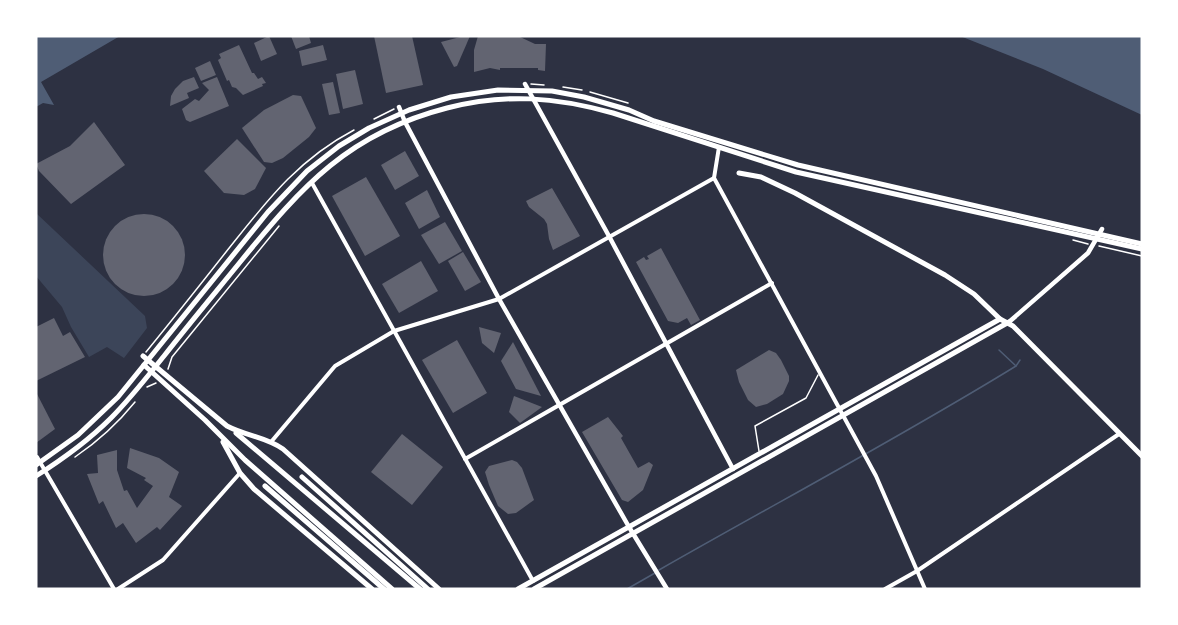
<svg xmlns="http://www.w3.org/2000/svg" width="1178" height="625" font-family="'PT Sans Narrow',sans-serif">
<rect width="100%" height="100%" fill="#2d3142"/>
<path fill="#3c4559" d="M36,213L145,316L147,328L124,358L107,347L89,357L71,327L62,307L36,276Z"/>
<g fill="#4f5d75">
<path d="M36,36H120L41,82L54,105L43,103L36,107Z"/>
<path d="M960,36H1142V115L1043,69Z"/>
</g>
<g fill="none" stroke-linecap="round" stroke-linejoin="round">
<g stroke="#4f5d75" stroke-width="1.5">
<path d="M999,350L1016,366"/>
<path d="M659,570C778,502 899,438 1016,366L1020,360"/>
<path d="M627,589L655,573"/>
</g>
</g>
<g fill="#626471">
<path d="M269,36L277,54L261,61L254,43Z"/>
<path d="M291,36H309L311,43L296,49Z"/>
<path d="M374,36H412L423,85L386,93Z"/>
<path d="M464,36H470L457,66L454,67L441,42Z"/>
<path d="M478,36H518L535,44H546L545,71L538,70V68H500V70L490,68L474,72V50Z"/>
<path d="M239,45L252,73H254L258,79L262,77L266,83L262,84L263,86L243,95L236,88L232,87L229,80L227,81L218,60L221,58L219,54Z"/>
<path d="M323,45L327,60L302,66L299,51Z"/>
<path d="M210,61L216,75L201,81L195,68Z"/>
<path d="M355,70L363,104L343,109L336,74Z"/>
<path d="M194,77L199,88L187,93L189,98L170,106L171,96L175,89L183,81Z"/>
<path d="M217,77L229,106L190,122L186,120L182,109L195,99L199,101L209,90L202,83Z"/>
<path d="M333,82L340,113L329,115L322,84Z"/>
<path d="M293,95L301,96L316,128L309,137L283,158L272,163L264,162L242,128L264,110Z"/>
<path d="M94,122L125,165L71,204L39,171L36,164L70,146Z"/>
<path d="M237,139L266,168L255,189L244,195L224,193L204,171Z"/>
<path d="M405,151L419,176L395,190L381,165Z"/>
<path d="M366,177L400,236L365,256L332,196Z"/>
<path d="M552,188L580,236L553,250L549,239L547,224L544,219L529,207L526,201Z"/>
<path d="M427,190L440,217L419,229L405,203Z"/>
<circle cx="144" cy="255" r="41"/>
<path d="M445,222L462,251L439,264L421,235Z"/>
<path d="M661,248L700,320L691,325L687,318L678,323L668,321L636,262L644,257L646,260L649,259L647,256Z"/>
<path d="M463,252L481,282L465,291L448,261Z"/>
<path d="M421,261L438,291L399,313L382,284Z"/>
<path d="M54,318L63,336L70,332L85,357L36,381V327Z"/>
<path d="M479,327L501,333L494,353L482,343Z"/>
<path d="M457,340L487,393L453,413L422,360Z"/>
<path d="M513,342L541,396L516,389L501,361Z"/>
<path d="M769,350L776,353L781,360L789,376V381L783,394L767,404L756,407L748,400L739,382L736,370Z"/>
<path d="M36,392L55,429L36,443Z"/>
<path d="M514,396L542,407L520,423L509,412Z"/>
<path d="M608,417L623,436L621,438L638,468L649,462L653,465L643,490L628,502L622,500L582,432Z"/>
<path d="M402,434L443,467L412,505L371,472Z"/>
<path d="M130,448L159,458L179,472L169,497L182,506L160,530L157,527L136,543L123,523L116,528L103,501L99,504L87,474L98,473L97,455L117,450V470L124,491L127,490L137,508L153,486L144,480L146,478L127,468Z"/>
<path d="M512,460L517,462L522,468L534,500L516,513L508,514L498,506L489,485L485,472L489,466Z"/>
</g>
<g fill="none" stroke-linecap="round" stroke-linejoin="round">
<g stroke="#fff" stroke-width="1.5">
<path d="M531,84L544,85"/>
<path d="M563,87L582,90"/>
<path d="M590,92L628,103"/>
<path d="M374,119L394,109"/>
<path d="M1073,240L1088,244"/>
<path d="M1099,246L1142,256"/>
<path d="M146,352C173,319 200,285 226,252C266,202 297,160 354,130"/>
<path d="M168,369L172,357L279,226"/>
<path d="M147,387L156,383"/>
<path d="M75,457C97,442 118,423 135,402"/>
</g>
<path stroke="#fff" stroke-width="1.5" d="M759,451L755,426L806,398L818,375"/>
<g stroke="#fff" stroke-width="4">
<path d="M719,147L714,178L876,476L925,589"/>
<path d="M312,183L533,581"/>
<path d="M271,442L335,366L394,331L499,299L714,178"/>
<path d="M37,457L114,589"/>
<path d="M465,459L772,283"/>
<path d="M118,589L163,560L240,473"/>
<path d="M885,589L917,571L1119,434"/>
</g>
<g stroke="#fff" stroke-width="4.5">
<path d="M525,84L610,238L733,469"/>
<path d="M399,107L405,122L499,299L629,527L667,589"/>
<path d="M1009,322L1088,253L1102,229"/>
</g>
<g stroke="#fff" stroke-width="5">
<path d="M739,173L761,177L795,193L945,275L974,294L1000,319L1013,326L1142,456"/>
<path d="M143,356L227,426C246,436 266,437 283,449L439,589"/>
<path d="M144,365L205,420L245,460L392,589"/>
<path d="M236,433L420,589"/>
<path d="M223,442L240,473L254,489L372,589"/>
<path d="M36,465L78,435L118,397L268,212L307,171L339,146L369,128L409,110L451,97L498,90L552,91L584,97L629,110L654,121L798,165L1142,244"/>
<path d="M36,476C63,459 88,441 111,418C130,399 147,377 164,356C189,324 215,293 241,261C302,186 349,133 447,108C506,93 555,97 613,113L796,172L1142,249"/>
<path d="M302,477L428,589"/>
<path d="M265,486L384,589"/>
<path d="M518,589L1000,319"/>
<path d="M534,589L1009,322"/>
</g>
</g>
<rect width="1178" height="625" fill="none" stroke="#ffffff" stroke-width="75"/>
</svg>
